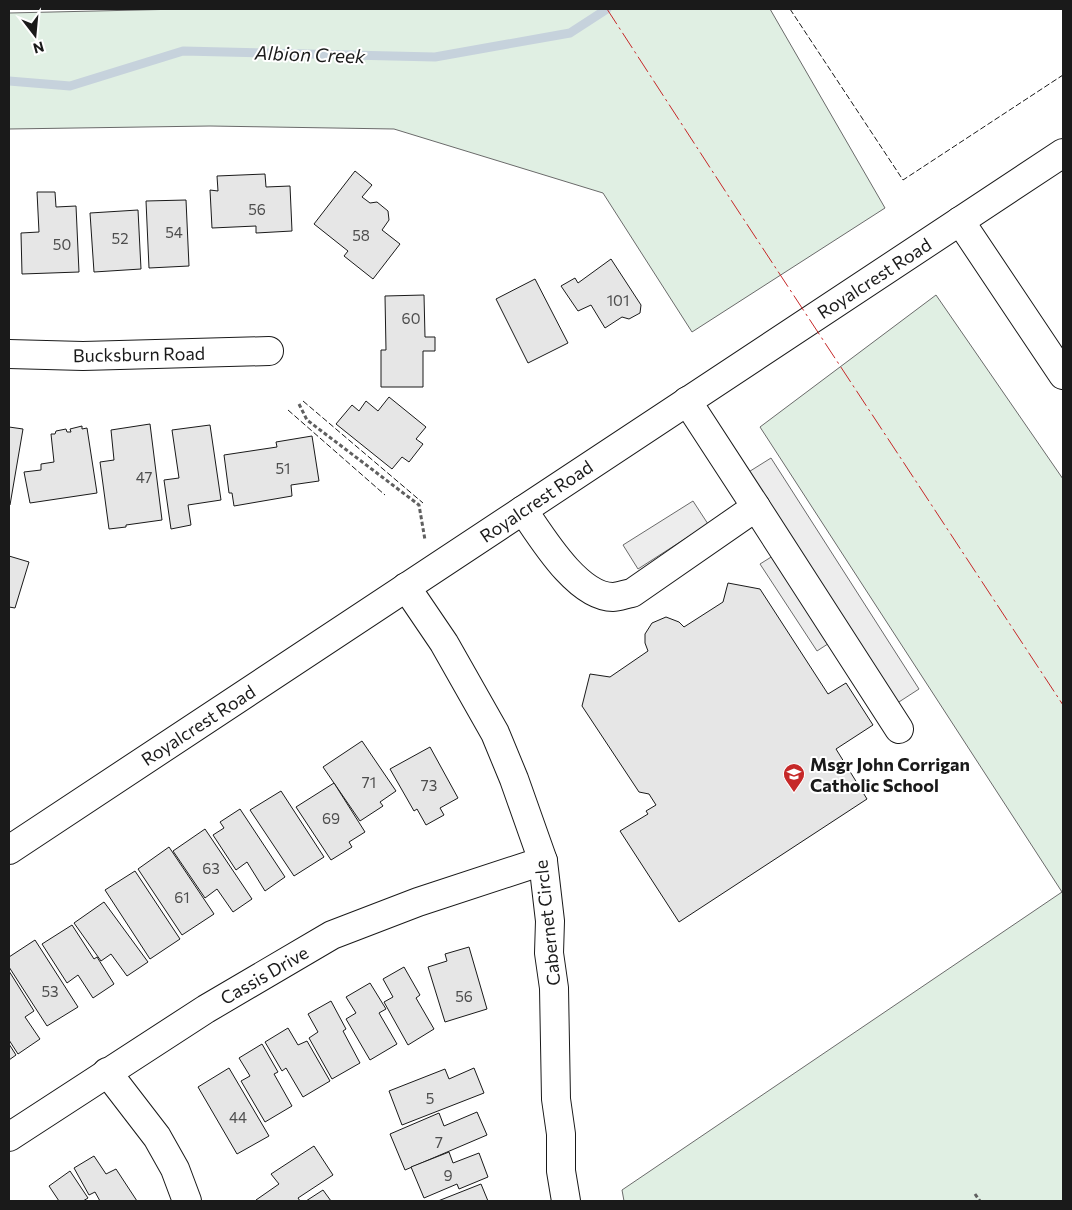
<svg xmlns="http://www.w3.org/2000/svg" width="1072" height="1210" font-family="Commissioner,sans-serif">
<rect width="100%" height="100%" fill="#fff"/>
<g fill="#e0efe3" stroke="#6a6a6a">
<path d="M182,9H770L885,208L692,332L603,193L394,129L210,126L9,129V13Z"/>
<path d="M936,295L1063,479V1201H624L622,1190L1062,892L760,427Z"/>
</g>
<g fill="#ededed" stroke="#6a6a6a">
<path d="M771,458L919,689L885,711L837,638L817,651L760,564L784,549L739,478Z"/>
<path d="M693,501L708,524L638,569L623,545Z"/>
</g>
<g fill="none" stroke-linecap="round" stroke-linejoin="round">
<path stroke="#c6d2dc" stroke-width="9" d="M9,81L70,86L183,51L435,57L570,33L607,9"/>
</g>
<g fill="#e6e6e6" stroke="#1a1a1a">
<path d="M355,171L372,185L362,197L370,203L377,202L388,211L389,220L382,230L400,244L373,279L344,256L348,251L314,224Z"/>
<path d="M265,174L266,187L290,186L292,231L256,233V226L212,228L210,190L218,191L217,176Z"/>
<path d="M37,192H55L56,207L76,206L79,272L22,274L21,233L39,232Z"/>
<path d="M186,200L189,266L149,268L146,201Z"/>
<path d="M138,210L141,269L94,272L90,213Z"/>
<path d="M611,259L641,305L640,313L629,319L622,317L605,328L591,305L578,311L561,286L575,278L578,283Z"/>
<path d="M535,279L568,343L528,363L496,299Z"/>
<path d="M424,295L425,337H435V351H423V387H381V350H386L385,296Z"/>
<path d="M389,397L426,427L416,439L423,444L409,462L402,457L392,469L336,424L352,405L359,411L366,401L378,411Z"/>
<path d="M150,424L162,520L126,525V527L109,529L100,462L114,460L111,430Z"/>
<path d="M210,425L221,500L188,505L191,525L171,529L164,480L179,478L172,430Z"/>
<path d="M82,426V429L87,428L97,493L30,503L24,472L41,470V464L54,462L51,434H55L56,431L66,429L67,432H71L70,429Z"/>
<path d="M9,427L23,429L10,505L9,504Z"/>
<path d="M312,436L319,481L291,485L292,496L234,506L232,493H229L224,455L277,447L276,442Z"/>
<path d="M9,556L29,562L15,608L9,607Z"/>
<path d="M728,583L760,589L828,694L846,683L873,725L836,749L867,799L679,922L620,831L648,814L646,811L656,805L649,794L639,792L582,706L590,674L610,677L648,651L645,643V634L652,623L666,617L679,622L684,627L723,602Z"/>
<path d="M362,741L396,791L380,802L383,806L360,821L323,767Z"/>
<path d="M430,747L458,798L440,808L444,815L426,825L417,809L414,811L390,769Z"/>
<path d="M334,783L365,832L349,842L352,847L331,860L296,807Z"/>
<path d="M281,791L324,857L294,876L250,810Z"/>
<path d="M240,809L285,877L265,891L247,862L236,870L213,835L224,828L220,822Z"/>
<path d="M205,829L252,899L233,912L217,889L205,898L173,851Z"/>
<path d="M169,847L214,914L182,935L138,869Z"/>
<path d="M135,871L180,939L150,959L105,890Z"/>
<path d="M104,902L148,962L127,976L111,954L101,961L74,923Z"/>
<path d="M72,925L94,959L97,957L114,984L93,998L78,975L67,983L42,944Z"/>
<path d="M35,940L78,1007L47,1026L9,967V957Z"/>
<path d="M469,947L487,1009L445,1022L428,967L447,961L445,954Z"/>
<path d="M404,967L420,995L416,998L434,1029L408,1045L384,1002L393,997L383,979Z"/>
<path d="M9,971L34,1011L25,1017L40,1039L18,1054L9,1040Z"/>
<path d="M370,983L386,1009L379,1013L397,1044L370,1060L346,1019L356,1013L346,997Z"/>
<path d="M331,1001L346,1029L343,1031L360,1063L332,1079L309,1038L318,1032L308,1014Z"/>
<path d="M288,1028L298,1045L307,1041L330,1081L303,1097L286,1068L282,1071L265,1042Z"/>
<path d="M9,1044L16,1055L9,1060Z"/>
<path d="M262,1044L278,1072L274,1074L292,1106L265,1122L241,1081L250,1076L239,1058Z"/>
<path d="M229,1068L269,1136L237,1154L198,1087Z"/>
<path d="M474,1068L484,1093L402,1125L389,1091L445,1069L449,1079Z"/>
<path d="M477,1112L487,1135L405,1170L390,1134L439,1113L444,1126Z"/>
<path d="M314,1146L333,1175L298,1198L300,1201H257L256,1200L279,1184L271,1174Z"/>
<path d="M449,1152L453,1163L479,1153L488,1177L459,1189L457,1184L424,1198L411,1167Z"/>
<path d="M94,1156L106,1174L116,1169L137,1201H100L95,1192L89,1195L74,1168Z"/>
<path d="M70,1171L88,1198L83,1201H59L49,1186Z"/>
<path d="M481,1184L488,1201H438Z"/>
<path d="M323,1190L331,1201H306Z"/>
</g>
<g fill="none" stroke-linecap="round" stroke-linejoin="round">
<g stroke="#1a1a1a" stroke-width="30">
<g id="minor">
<path d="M960,221L1063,375"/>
<path d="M9,354L83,356L269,351"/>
<path d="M756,507L899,729"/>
<path d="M523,510C541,536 577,597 613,597C618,597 626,594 632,593L756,507L687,401"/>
<path d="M406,587L444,643L495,733L514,779L543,861L550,921L549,953L554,988L556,1099L561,1134V1171L566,1201"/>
<path d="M9,850L1063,153"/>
<path d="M107,1072L157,1137L175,1169L187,1201"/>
<path d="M9,1137L206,1009L332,935L418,902L543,861"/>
</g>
</g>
<g stroke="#5f5f5f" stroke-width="3" stroke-dasharray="4 2.5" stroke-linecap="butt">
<path d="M299,404L307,420L419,505L425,540"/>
<path d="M975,1194L980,1201"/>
</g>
<use href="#minor" stroke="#fff" stroke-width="28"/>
<g stroke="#1a1a1a" stroke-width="1" stroke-dasharray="6 2.5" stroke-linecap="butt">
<path d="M790,9L903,180L1063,75"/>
<path d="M303,401L423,503"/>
<path d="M288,410L385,495"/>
</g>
<path stroke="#c62828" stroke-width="1" stroke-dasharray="18 4 2.5 4" stroke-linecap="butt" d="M607,9L733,203L1063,705"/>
</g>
<defs>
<g id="school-pin" transform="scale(1.125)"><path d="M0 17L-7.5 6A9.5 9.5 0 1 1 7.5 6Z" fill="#c62828" stroke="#fff"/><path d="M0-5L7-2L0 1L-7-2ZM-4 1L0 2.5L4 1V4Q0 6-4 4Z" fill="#fff"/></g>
</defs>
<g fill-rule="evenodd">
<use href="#school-pin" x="794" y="774"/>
</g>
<g text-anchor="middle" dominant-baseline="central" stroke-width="4" stroke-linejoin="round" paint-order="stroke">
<g font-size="15" fill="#4d4d4d">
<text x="257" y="209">56</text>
<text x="174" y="232">54</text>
<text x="361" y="235">58</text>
<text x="120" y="238">52</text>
<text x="62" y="244">50</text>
<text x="618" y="300">101</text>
<text x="411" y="318">60</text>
<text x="283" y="468">51</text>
<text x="144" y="477">47</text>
<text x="369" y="782">71</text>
<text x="429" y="785">73</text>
<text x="331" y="818">69</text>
<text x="211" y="868">63</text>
<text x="182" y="897">61</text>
<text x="50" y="991">53</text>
<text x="464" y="996">56</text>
<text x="430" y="1098">5</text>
<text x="238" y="1117">44</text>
<text x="439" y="1142">7</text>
<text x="448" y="1175">9</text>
</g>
<g font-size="18" fill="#1a1a1a" stroke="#fff">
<text transform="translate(874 278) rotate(-33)">Royalcrest Road</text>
<text transform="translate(139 354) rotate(-1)">Bucksburn Road</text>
<text transform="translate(536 501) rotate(-34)">Royalcrest Road</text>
<text transform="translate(198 725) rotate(-33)">Royalcrest Road</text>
<text transform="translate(547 923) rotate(-96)">Cabernet Circle</text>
<text transform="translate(264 975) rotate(-30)">Cassis Drive</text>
</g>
<g font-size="18" font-weight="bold" fill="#1a1a1a" stroke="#fff" text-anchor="start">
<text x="810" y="764">Msgr John Corrigan<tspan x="810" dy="21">Catholic School</tspan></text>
</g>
<g font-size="19" font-style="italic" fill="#1a1a1a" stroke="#fff">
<text transform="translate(310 54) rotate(2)">Albion Creek</text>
</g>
</g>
<rect width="1072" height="1210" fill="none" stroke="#1a1a1a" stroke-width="20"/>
<g transform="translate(35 35) rotate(164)" stroke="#ffffff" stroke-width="4" paint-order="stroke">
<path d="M0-4L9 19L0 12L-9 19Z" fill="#1a1a1a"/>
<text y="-8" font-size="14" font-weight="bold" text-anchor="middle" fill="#1a1a1a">N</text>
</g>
</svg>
